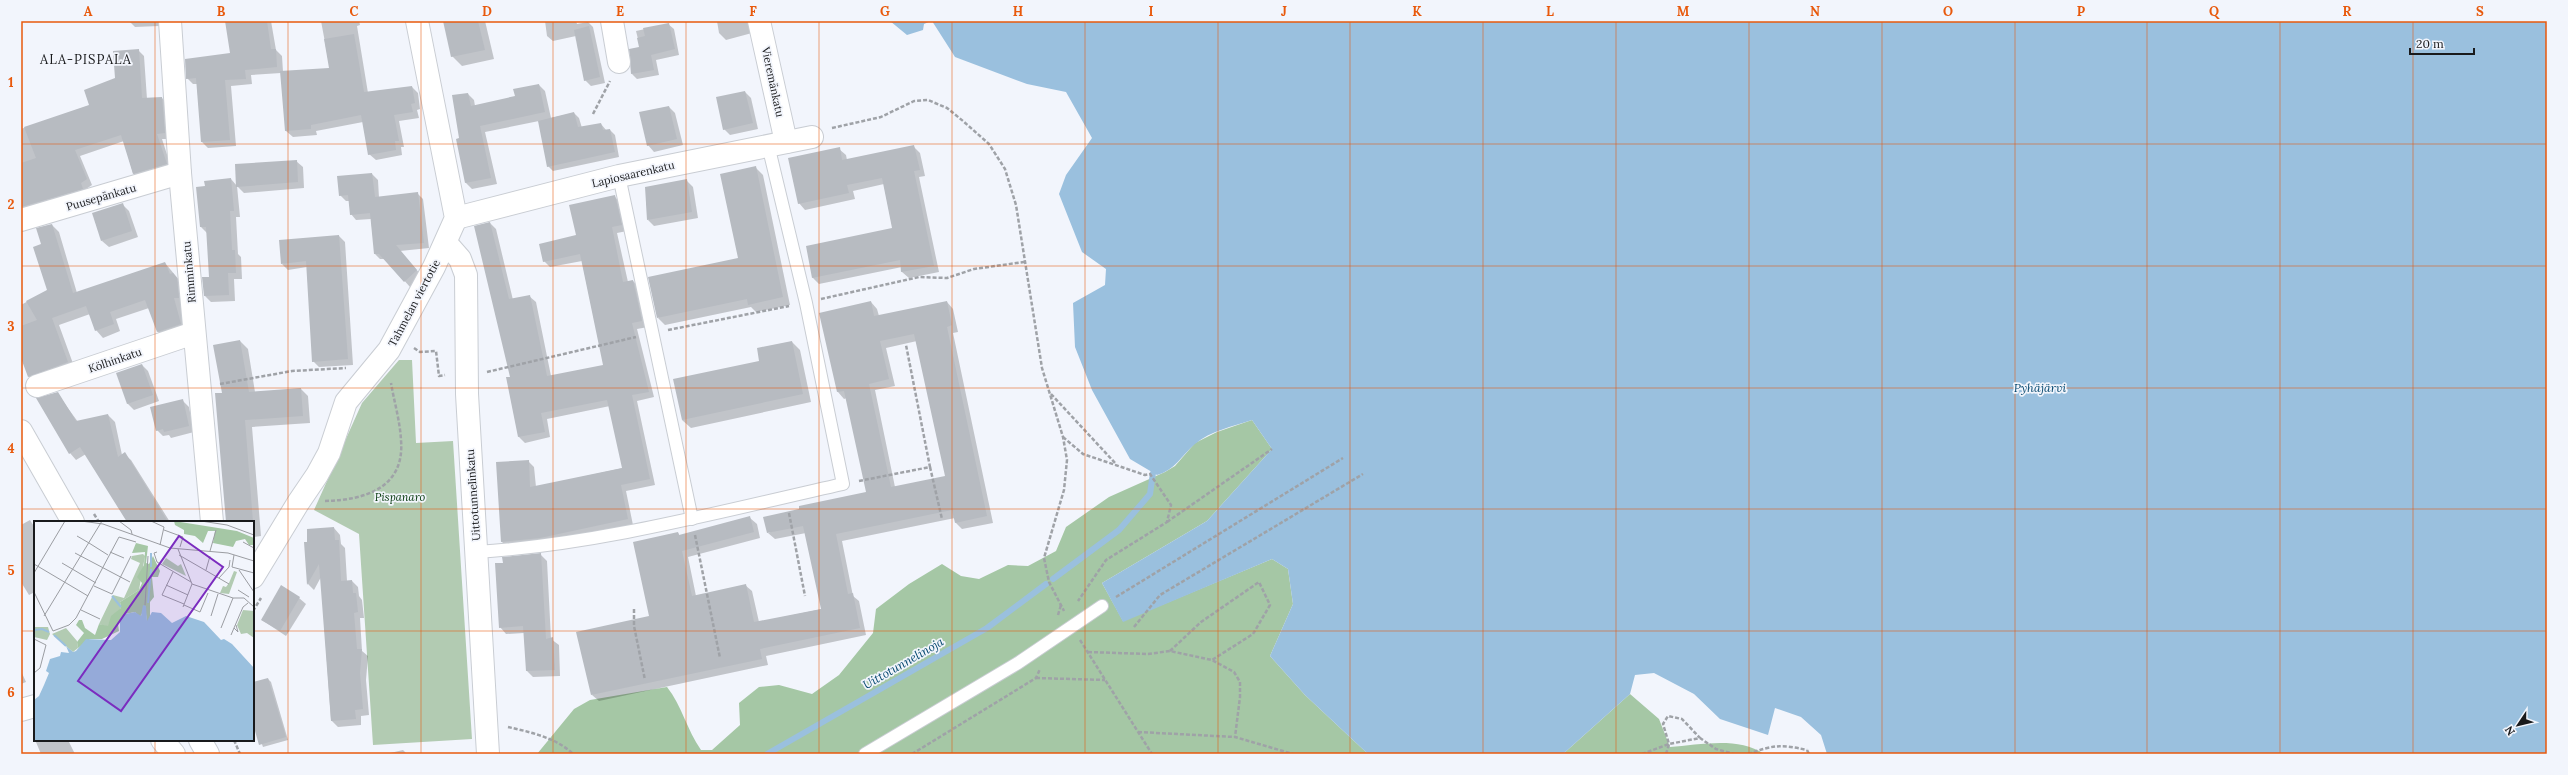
<svg xmlns="http://www.w3.org/2000/svg" width="2568" height="775" font-family="Lora,serif">
<rect width="100%" height="100%" fill="#f2f5fc"/>
<path fill="#b2cbb2" d="M399,360H412L416,443L453,441L472,739L373,745L359,534L314,510L362,403Z"/>
<g fill="#a5c7a5">
<path d="M1252,420L1272,449L1207,521L1102,583L1123,621L1272,559L1288,569L1293,604L1270,656L1305,695L1368,754H537L574,709L590,700L667,687C682,706 687,730 701,750H712L740,725L739,703L759,687L779,685L812,694L839,675L873,633L876,609L909,584L942,564L961,576L979,579L1008,565L1028,566L1056,551L1066,527L1109,497L1165,472L1175,466L1195,443L1217,432Z"/>
<path d="M1630,694L1659,719L1670,747C1699,745 1738,736 1764,754H1563Z"/>
</g>
<g fill="#9ac0de">
<path d="M890,21H931L924,24L923,30L907,35Z"/>
<path d="M932,21H2547V754H1827L1821,735L1801,717L1775,708L1768,735L1720,719L1694,694L1654,673L1635,675L1630,694L1563,754H1368L1305,695L1270,656L1293,604L1288,569L1272,559L1123,622L1102,583L1207,521L1272,449L1252,420C1234,426 1210,431 1195,444C1181,456 1175,470 1157,475L1130,459L1092,390L1075,347L1073,303L1105,285L1106,269L1082,252L1059,194L1066,175L1092,138L1066,92L1027,84L955,57Z"/>
</g>
<g fill="#0003" fill-rule="evenodd">
<path d="M129,21H158L159,26L135,27Z"/>
<path d="M226,21H271L276,50L282,56L283,72L330,69L321,21H359L360,25L357,26L368,93L412,87L418,93L420,109L417,110L419,118L399,121L404,147H401L402,155L376,160L369,154L363,122L316,131L317,135L293,137L286,131L281,73L251,75L252,84L231,86L236,146L208,148L202,142L197,84H193L187,78L231,54Z"/>
<path d="M444,21H485L494,59L462,66L452,56Z"/>
<path d="M545,21H576L577,24L588,22L593,27L605,83L591,86L585,80L576,36L553,41L547,36Z"/>
<path d="M717,21H748L752,33L726,40L719,33Z"/>
<path d="M668,24L674,29L679,55L656,60L659,75L637,79L632,74L640,47L636,31Z"/>
<path d="M138,50L144,56L147,99L162,98L168,104L170,139H162L172,170L139,179L133,173L124,141L80,156L92,185L86,189L88,194L21,210V129L91,105L116,79Z"/>
<path d="M539,85L545,91L551,118L574,113L579,118L582,128L601,124L606,130H610L615,135L619,157L553,171L548,166L539,121L485,132L497,184L472,189L466,183L460,139L468,94L474,100L475,106L516,97Z"/>
<path d="M745,92L751,98L758,129L730,135L724,129Z"/>
<path d="M669,107L675,113L683,145L654,152L648,145Z"/>
<path d="M914,147L920,153L925,176L919,177L939,272L909,278L902,272V267L819,284L813,278L807,247L893,229L884,184L853,191L855,199L805,210L799,203L839,149L846,155L847,160Z"/>
<path d="M296,161L303,167L304,188L244,193L237,186L240,217H236L238,254L241,257L242,279H234L235,301L211,302L205,296L210,278L208,234L201,227L231,179L237,186Z"/>
<path d="M755,167L763,175L790,305L756,312L751,307L665,325L658,318L739,258Z"/>
<path d="M372,174L378,180L379,198L417,193L423,199L429,248L400,251L422,276L410,287L385,259H380L375,254L371,219L356,220L351,214L349,201H346L340,195Z"/>
<path d="M687,181L693,187L698,218L654,226L648,220Z"/>
<path d="M615,197L621,203L627,231L617,233L628,282L633,281L639,287L648,327L637,329L654,397L637,401L655,485L626,491L633,525L508,548L502,542L497,463L528,461L534,467L536,487L623,468L610,406L547,419L550,437L525,443L519,437L490,223L496,229L513,300L529,296L536,302L551,376L604,366L582,261L550,267L544,261L577,236Z"/>
<path d="M122,204L129,211L138,237L109,247L102,241Z"/>
<path d="M52,225L59,232L77,293L165,263L180,281L185,304L181,305L188,331L165,339L158,332L149,308L116,319L120,331L103,338L96,330L90,314L59,325L75,369L36,384L29,377L21,355V305L48,290L43,245Z"/>
<path d="M339,236L345,242L353,365L319,367L313,361L307,267L288,270L282,264Z"/>
<path d="M871,302L877,309L879,316L947,302L953,309L958,332L953,333L993,523L962,529L956,523L955,518L842,541L853,596L859,601L866,635L766,656L768,665L599,701L592,695L650,616L678,533L680,536L750,518L757,524L760,538L688,557L696,596L745,585L752,591L759,622L822,609L806,533L775,539L768,533L867,493L847,398L844,399L838,392L820,314ZM917,341L946,477L895,487L875,390L895,386L886,348Z"/>
<path d="M240,341L248,349L255,392L301,389L308,396L310,423L252,427L261,536L253,537V522H227L223,394Z"/>
<path d="M792,342L800,350L811,402L691,428L682,420L760,361Z"/>
<path d="M142,365L148,371L159,401L134,410L127,403Z"/>
<path d="M57,393L78,422L108,415L115,422L122,455L124,454L131,460L170,522H128L86,454L76,460L70,453Z"/>
<path d="M182,400L189,407L194,432L171,438L169,435L163,436L157,430Z"/>
<path d="M30,520L35,528V592L29,595L21,582V525Z"/>
<path d="M334,528L340,535L341,544L345,548L347,581H352L358,587L359,596L362,600L364,618H360L362,651L368,656L366,680L369,715L361,716V725L338,727L331,720L321,577L314,590L308,584L305,543Z"/>
<path d="M540,554L547,561L551,639L559,645L560,676L533,677L527,671L524,633L506,634L500,627L504,564Z"/>
<path d="M299,598L306,604L286,636L262,620Z"/>
<path d="M21,671L26,682L21,684Z"/>
<path d="M268,679L271,682L288,740L263,747L253,720V683Z"/>
<path d="M35,734V740H68L75,754H41L33,735Z"/>
<path d="M403,750L407,754H386Z"/>
</g>
<g fill="none" stroke-linecap="round" stroke-linejoin="round">
<g stroke="#9ac0de" stroke-width="6">
<path d="M1053,579L1119,530L1150,494L1153,473"/>
<path d="M767,754L987,628L1046,584"/>
</g>
</g>
<g fill="#b7bbc1" fill-rule="evenodd">
<path d="M225,21H267L271,49H276L277,67L245,70L246,79L225,80L230,140L201,142L196,78L186,79L185,59L230,53Z"/>
<path d="M443,21H478L485,50L451,57Z"/>
<path d="M669,23L675,49L651,55L654,70L631,74L629,49L639,47L637,38L645,36L643,28Z"/>
<path d="M589,26L600,77L584,81L574,30Z"/>
<path d="M354,34L364,92L412,86L415,103L411,104L413,112L394,115L399,141H395L396,150L368,155L361,115L311,125V129L285,131L280,71L329,68L324,39Z"/>
<path d="M139,49L142,98L162,97L165,133L157,134L167,164L133,174L121,135L75,150L87,179L81,183L83,189L21,207V163L36,158L24,127L89,105L84,90L115,78L113,51Z"/>
<path d="M539,84L545,112L480,126L491,178L465,183L456,139L459,138L452,95L468,93L471,106L515,96L513,89Z"/>
<path d="M745,91L753,123L723,130L716,97Z"/>
<path d="M669,106L677,139L647,146L639,112Z"/>
<path d="M574,112L578,127L601,123L603,130L610,129L615,152L547,167L538,121Z"/>
<path d="M914,145L920,170L914,171L934,266L901,272L900,260L812,278L806,246L892,228L882,178L847,185L849,193L798,204L788,158L840,147L842,160Z"/>
<path d="M297,160L298,182L236,187L235,164Z"/>
<path d="M756,166L783,297L748,305L747,299L657,318L648,277L738,258L720,174Z"/>
<path d="M372,173L375,197L418,192L424,243L396,245L417,270L404,282L379,254H374L370,213L350,215L348,195L339,196L337,176Z"/>
<path d="M231,178L234,211H230L232,250H235L236,273H228L229,295L204,296L202,277H209L206,227H200L196,187L205,186L204,181Z"/>
<path d="M687,179L692,212L647,220L645,187Z"/>
<path d="M615,195L622,225L612,227L623,282L633,280L642,321L632,323L649,392L632,395L650,479L621,485L628,519L540,538L501,542L496,462L529,460L530,487L622,468L607,400L541,413L545,432L518,437L506,377H510L474,226L490,222L509,299L530,295L547,376L603,365L580,254L543,262L539,244L576,235L569,205Z"/>
<path d="M123,203L132,231L101,241L92,213Z"/>
<path d="M52,224L73,293L165,262L170,274L173,273L177,278L179,298H174L181,324L157,332L145,300L110,312L114,324L95,331L86,306L52,318L68,362L28,377L21,358V326L37,320L26,301L47,290L33,247L41,244L36,228Z"/>
<path d="M339,235L348,359L312,362L306,261L281,264L279,240Z"/>
<path d="M871,301L874,316L947,301L952,325L947,327L987,516L955,523L952,510L836,534L848,594L853,593L860,628L760,649L762,659L591,695L576,632L649,616L633,542L678,532L679,535L750,516L754,532L682,551L692,596L746,584L754,622L821,609L803,526L767,533L763,517L799,509V506L866,492L844,391L837,392L819,313ZM914,334L945,476L891,487L869,384L889,379L880,341Z"/>
<path d="M240,340L249,392L301,388L303,416L245,420L253,522H226L215,393H222L213,345Z"/>
<path d="M792,341L803,394L682,420L673,379L759,361L757,348Z"/>
<path d="M142,364L153,395L127,404L116,373Z"/>
<path d="M58,392L76,421L108,414L118,457L125,452L168,522H127L80,447L69,454L36,398Z"/>
<path d="M183,399L189,426L164,432L163,429L156,431L150,407Z"/>
<path d="M334,527L335,540H339L341,581L352,580L353,593H356L358,612L354,613L357,649H362L360,673L363,709L355,710L356,719L331,721L319,564L307,585L304,542H307V529Z"/>
<path d="M541,553L546,639L553,637L555,670L526,671L523,626L499,628L495,563H503L502,557Z"/>
<path d="M281,585L300,597L280,631L261,620Z"/>
<path d="M268,678L286,737L259,745L253,724V682Z"/>
</g>
<g fill="none" stroke-linecap="round" stroke-linejoin="round">
<g stroke="#c9cdd3" stroke-width="14">
<g id="service">
<path d="M619,176L692,519"/>
<path d="M477,552C601,544 722,511 843,484L806,303L768,145"/>
<path d="M865,754L1018,663L1102,606"/>
</g>
</g>
<g stroke="#c9cdd3" stroke-width="24">
<g id="minor">
<path d="M170,21L180,173L212,522"/>
<path d="M612,21L619,62"/>
<path d="M759,21L786,142"/>
<path d="M456,218L619,176L812,137"/>
<path d="M21,220L180,173"/>
<path d="M446,243L460,259L466,275L467,394L488,754"/>
<path d="M37,386L194,333"/>
<path d="M253,577L298,503L317,475L329,453L346,402L389,350L434,267L456,218L417,21"/>
<path d="M21,710L35,706"/>
</g>
</g>
<g stroke="#c9cdd3" stroke-width="24">
<g id="secondary">
<path d="M21,431L73,522"/>
<path d="M162,740L174,754"/>
<path d="M200,740L208,754"/>
</g>
</g>
<g stroke="#9fa2a7" stroke-width="2.5" stroke-dasharray="4 2" stroke-linecap="butt">
<path d="M593,114L610,81"/>
<path d="M832,128L881,117L914,101L928,100L947,108L963,121L989,144L1005,169L1016,205L1042,368L1063,437L1067,460L1064,490L1044,558L1049,582L1064,611"/>
<path d="M821,299L919,277L947,278L974,269L1024,262"/>
<path d="M668,330L789,306"/>
<path d="M414,348L420,352L436,351L439,376L445,375"/>
<path d="M487,372L636,337"/>
<path d="M220,384L292,371L346,368"/>
<path d="M1051,394L1116,464"/>
<path d="M1063,437L1083,454L1145,475L1150,474L1171,505L1167,522L1106,560L1078,601"/>
<path d="M930,467L942,519"/>
<path d="M859,481L930,467L906,345"/>
<path d="M325,501C365,500 405,488 401,440C400,421 394,401 391,383"/>
<path d="M789,513L805,596"/>
<path d="M94,514L99,522"/>
<path d="M1167,522L1272,449"/>
<path d="M695,535L720,658"/>
<path d="M1116,597L1343,458"/>
<path d="M634,609V626L645,680"/>
<path d="M253,611L261,598"/>
<path d="M1058,615L1061,605"/>
<path d="M1134,627L1160,595L1363,474"/>
<path d="M1080,640L1152,754"/>
<path d="M1170,651L1201,622L1259,582L1270,605L1253,634L1212,660"/>
<path d="M1088,652L1148,654L1170,651L1212,660L1234,672L1240,682V697L1235,737"/>
<path d="M1036,678L1105,680"/>
<path d="M508,727C530,732 557,738 573,754"/>
<path d="M1138,732L1235,737L1293,754"/>
<path d="M234,740L240,754"/>
<path d="M1807,750L1809,754"/>
<path d="M912,754L1036,678L1040,669"/>
<path d="M1642,754L1669,744L1700,738L1716,749L1734,754"/>
<path d="M1666,754L1669,744L1663,724L1668,716L1682,719L1700,738"/>
<path d="M1748,754C1773,745 1781,744 1807,750"/>
</g>
<use href="#service" stroke="#fff" stroke-width="12"/>
<use href="#minor" stroke="#fff" stroke-width="22"/>
<use href="#secondary" stroke="#fff" stroke-width="22"/>
</g>
<path fill="none" stroke="#e8590c" stroke-width="1" stroke-opacity="0.55" d="M155,21V522M288,21V754M421,21V754M553,21V754M686,21V754M819,21V754M952,21V754M1085,21V754M1218,21V754M1350,21V754M1483,21V754M1616,21V754M1749,21V754M1882,21V754M2015,21V754M2147,21V754M2280,21V754M2413,21V754M21,144H2547M21,266H2547M21,388H2547M21,509H2547M21,631H35M253,631H2547M155,740V754"/>
<g text-anchor="middle" dominant-baseline="central" stroke-width="3.5" stroke-linejoin="round" paint-order="stroke">
<g font-size="11" fill="#191a1c" stroke="#f2f5fc">
<text transform="translate(773 82) rotate(78)">Vieremänkatu</text>
<text transform="translate(633 174) rotate(-13)">Lapiosaarenkatu</text>
<text transform="translate(101 197) rotate(-16)">Puusepänkatu</text>
<text transform="translate(189 272) rotate(-95)">Rimminkatu</text>
<text transform="translate(414 303) rotate(-62)">Tahmelan viertotie</text>
<text transform="translate(115 360) rotate(-19)">Kölhinkatu</text>
<text transform="translate(473 495) rotate(-94)">Uittotunnelinkatu</text>
</g>
<g font-size="11" font-style="italic" fill="#013508" stroke="#f2f5fc">
<text x="400" y="497">Pispanaro</text>
</g>
<g font-size="12" font-style="italic" fill="#05486f" stroke="#f2f5fc">
<text x="2040" y="387">Pyhäjärvi</text>
<text transform="translate(903 663) rotate(-30)">Uittotunnelinoja</text>
</g>
<g font-size="13" letter-spacing="1" fill="#191a1c" stroke="#f2f5fc">
<text x="86" y="59">ALA-PISPALA</text>
</g>
</g>
<g transform="translate(34 521)">
<rect width="220" height="220" fill="#f2f5fc"/>
<path d="M109,33L111,35L105,69L86,81L87,87L74,106L65,103L79,74L90,77L106,42L97,38L98,35ZM132,37L144,45L147,43L152,55L128,43ZM200,50L203,51L195,73L186,72L189,65L192,66L195,62ZM209,89L220,90V117L213,112L207,113L203,104ZM0,106H14L16,113L13,119L0,116ZM32,107L43,120L44,127L39,131L18,113Z" fill="#b2cbb2"/>
<path d="M140,0L203,10L220,17V24H215L211,18L202,20L199,26L179,22L181,10H174L169,22L161,15L150,13V9L141,4ZM102,22L114,25L112,42L115,43L119,35L126,50L124,56H118L120,76L116,81V100H113L112,93V85L106,96L101,91L91,93L84,103L85,110L68,118H56L44,127L43,121L50,112L42,104L45,99H48L51,107L61,114L65,103L74,105L77,95L87,87L86,81L105,69L108,62L103,56L110,44L111,31L98,32Z" fill="#a5c7a5"/>
<path d="M109,84L112,85L113,100L118,91L127,92L138,102L152,95L170,101L187,119L190,118L198,123L220,147V220H0V179L5,175L10,164L15,152L12,150L16,138L26,135L27,131L35,132L32,125L39,131L42,130L52,118L77,119L86,111V97L91,93L101,91L107,95Z" fill="#9ac0de"/>
<path fill="none" stroke="#9ac0de" stroke-width="2" d="M117,46V32M78,75L87,86M114,82L117,48M0,109L8,108L15,111M20,114L32,125"/>
<path fill="none" stroke="#9b9da2" stroke-width="1" d="M47,0L69,3L136,27L194,32L220,40M85,0L97,9L98,13M117,0L130,6L126,24M167,0L193,4L220,14M130,9L149,16L146,26M43,15L55,22M209,21L220,27M55,22L74,34M144,28L158,63L199,77H210L220,86M176,30L182,9M76,31L90,37M123,31L120,32L123,41L157,61M41,32L96,61M145,34L195,63M200,34L198,46L220,52M28,42L62,62M0,43L54,75M172,49L176,35M205,49L220,71M139,51L128,74L150,83M0,52L31,0M185,57L195,46L196,39M132,64L154,74M60,65L78,73L97,35M204,69L215,76M0,71L19,110M111,84L114,35M150,84L166,91L174,72M149,86L158,63M47,89L66,98M10,95L68,0M177,95L184,73M187,107L199,77M200,107L204,111L202,104M19,110L35,104L42,97L85,16L102,21M197,114L209,86L214,82M0,118L12,124L6,147L0,152"/>
<path fill="#7b2cbf" fill-opacity="0.15" stroke="#7b2cbf" stroke-width="2" d="M145,15L189,46L87,190L44,160Z"/>
<rect width="220" height="220" fill="none" stroke="#191a1c" stroke-width="2"/>
</g>
<rect width="2568" height="775" fill="none" stroke="#f2f5fc" stroke-width="44"/>
<g transform="translate(2518 725) rotate(235)" stroke="#f2f5fc" stroke-width="3" paint-order="stroke">
<path d="M0-3L7 15L0 10L-7 15Z" fill="#191a1c"/>
<text y="-6" font-size="11" font-weight="bold" text-anchor="middle" fill="#191a1c">N</text>
</g>
<path d="M2410 48v6h64v-6" fill="none" stroke="#191a1c" stroke-width="2"/>
<text x="2416" y="48" font-size="12" fill="#191a1c" stroke="#f2f5fc" stroke-width="3" paint-order="stroke">20 m</text>
<rect x="22" y="22" width="2524" height="731" fill="none" stroke="#e8590c" stroke-width="1.5"/>
<g font-size="13" text-anchor="middle" font-weight="bold" fill="#e8590c">
<text x="88" y="16">A</text>
<text x="221" y="16">B</text>
<text x="354" y="16">C</text>
<text x="487" y="16">D</text>
<text x="620" y="16">E</text>
<text x="753" y="16">F</text>
<text x="885" y="16">G</text>
<text x="1018" y="16">H</text>
<text x="1151" y="16">I</text>
<text x="1284" y="16">J</text>
<text x="1417" y="16">K</text>
<text x="1550" y="16">L</text>
<text x="1683" y="16">M</text>
<text x="1815" y="16">N</text>
<text x="1948" y="16">O</text>
<text x="2081" y="16">P</text>
<text x="2214" y="16">Q</text>
<text x="2347" y="16">R</text>
<text x="2480" y="16">S</text>
<text x="11" y="87">1</text>
<text x="11" y="209">2</text>
<text x="11" y="331">3</text>
<text x="11" y="453">4</text>
<text x="11" y="575">5</text>
<text x="11" y="697">6</text>
</g>
</svg>
